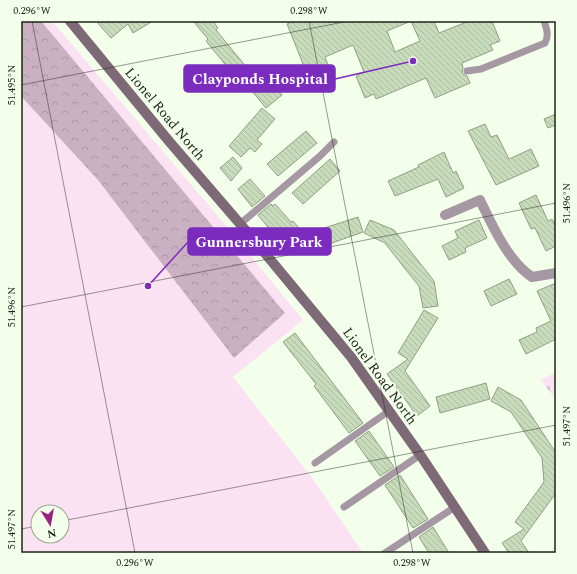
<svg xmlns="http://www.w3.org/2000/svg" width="577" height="574" font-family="Spectral,serif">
<defs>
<pattern id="forest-crowns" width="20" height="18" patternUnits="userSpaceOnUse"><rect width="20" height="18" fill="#cbb0c2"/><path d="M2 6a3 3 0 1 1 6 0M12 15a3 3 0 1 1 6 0" fill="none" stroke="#ae97a6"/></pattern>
<pattern id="cemetery-stones" width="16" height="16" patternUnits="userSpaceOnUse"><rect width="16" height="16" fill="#fae2f2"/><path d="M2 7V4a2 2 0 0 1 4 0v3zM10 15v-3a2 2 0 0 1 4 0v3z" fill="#d6c2cf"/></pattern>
<pattern id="building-back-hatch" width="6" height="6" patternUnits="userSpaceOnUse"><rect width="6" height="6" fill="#c8dbbb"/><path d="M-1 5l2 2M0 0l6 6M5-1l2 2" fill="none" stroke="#abbca0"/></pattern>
</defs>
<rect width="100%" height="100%" fill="#f3ffeb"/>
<path fill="#fae2f2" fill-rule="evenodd" d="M21,21H52L223,222L303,320L233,377L313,479L363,553H21ZM38,512H62V536H38Z"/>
<path fill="url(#forest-crowns)" d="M21,21H41L285,313L234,358L98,180L21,96Z"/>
<path fill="url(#cemetery-stones)" d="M556,372V400L541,380Z"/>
<g fill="url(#building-back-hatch)" stroke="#8ea182">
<path d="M96,21H153L133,33L128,24L111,38Z"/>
<path d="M193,21H213L218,28L216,30L247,68L250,65L261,79L266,74L282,95L266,108L236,72L233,74L206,41L208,39Z"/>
<path d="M294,21H411L387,31L395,52L420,41L411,21H434L439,33L469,21H492L500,41L490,45L493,50L462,63L463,68L462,72L463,74L467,76L470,83L435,98L426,78L376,99L374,94L365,98L356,76L364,72L353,45L325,57L328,65L307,74L287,24Z"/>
<path d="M262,108L275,119L257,140L262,144L255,152L250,148L241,157L229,146Z"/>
<path d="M556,114V125L548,128L544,119Z"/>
<path d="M485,124L491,137L497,135L509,159L531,149L539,166L496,185L468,131Z"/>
<path d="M306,131L317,143L278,176L267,164Z"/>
<path d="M444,152L453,173L456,171L464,188L446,197L438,179L395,196L388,181L419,167L418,165Z"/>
<path d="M233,157L242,168L231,181L220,168Z"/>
<path d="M330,159L340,171L303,204L292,193Z"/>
<path d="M250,179L265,196L252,207L238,189Z"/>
<path d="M536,195L548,221L552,219L556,227V246L546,251L535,228L531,229L519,203Z"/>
<path d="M271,204L273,206L275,204L291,222L293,221L309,240L291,255L258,215Z"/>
<path d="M358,217L363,232L315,249L309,233Z"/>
<path d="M370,220L394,230L434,281L438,306L423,308L419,286L406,270L385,243L364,233Z"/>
<path d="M479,220L487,238L465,248L466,252L449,260L442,246L458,238L455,231Z"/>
<path d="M509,279L517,294L491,306L484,291Z"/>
<path d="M556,283V339L526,354L519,340L537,332L536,328L551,321L537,291Z"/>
<path d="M424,310L438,318L405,371L430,406L417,416L387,374L408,359L398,353Z"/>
<path d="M295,333L363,423L349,433L314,386L316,384L283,342Z"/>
<path d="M486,383L490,399L440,413L436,397Z"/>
<path d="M498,387L521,400L556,453V493L521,541L529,553H509L502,543L524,529L515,522L544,482L542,458L511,412L491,401Z"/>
<path d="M369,431L394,467L380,476L355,441Z"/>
<path d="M400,475L428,519L413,528L385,485Z"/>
<path d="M433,527L438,535L449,553H429L419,537Z"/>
</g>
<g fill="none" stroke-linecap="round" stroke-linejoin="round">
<g stroke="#a698a2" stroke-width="7">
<path d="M467,71L481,69L545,43C549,35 547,30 544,21"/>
<path d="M240,224L320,156L334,142"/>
<path d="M315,463L389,411"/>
<path d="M344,507L420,455"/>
<path d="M385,553L455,507"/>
</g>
<path stroke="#a698a2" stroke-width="10" d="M445,215L480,200C492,225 508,261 532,277L556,273"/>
<path stroke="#7e6977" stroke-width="10" d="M70,21L168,140L259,246L351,357L423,459L485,553"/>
</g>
<path fill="none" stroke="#1d2418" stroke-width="1" stroke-opacity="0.45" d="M32,21L135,553M309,21L413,553M21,85L349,21M21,307L556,203M62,521L556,425M21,529L38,526"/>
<g text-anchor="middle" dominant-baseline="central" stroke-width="4" stroke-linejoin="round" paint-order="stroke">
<g font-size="14" fill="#1d2418" stroke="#f3ffeb">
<text transform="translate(165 114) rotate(50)">Lionel Road North</text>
<text transform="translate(380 376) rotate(54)">Lionel Road North</text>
</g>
</g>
<path fill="none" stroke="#7b2cbf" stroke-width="1.5" d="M413 61L335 79M148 286L188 242"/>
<g fill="#7b2cbf" stroke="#f3ffeb" stroke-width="1.5">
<circle cx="413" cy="61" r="4"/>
<circle cx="148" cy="286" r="4"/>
</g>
<g fill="#7b2cbf" stroke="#7b2cbf" stroke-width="1.5">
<rect x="184" y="65" width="151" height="27" rx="4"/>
<rect x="188" y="228" width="143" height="27" rx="4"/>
</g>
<g font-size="15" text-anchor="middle" font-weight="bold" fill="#fff">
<text x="260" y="84">Clayponds Hospital</text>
<text x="259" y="247">Gunnersbury Park</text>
</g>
<rect width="577" height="574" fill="none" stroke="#f3ffeb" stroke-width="44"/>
<g transform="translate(50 524) rotate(169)"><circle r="19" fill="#f3ffeb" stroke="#9da797"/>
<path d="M0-3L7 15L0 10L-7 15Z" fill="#982380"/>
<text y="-6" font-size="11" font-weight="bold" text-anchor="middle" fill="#1d2418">N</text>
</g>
<rect x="22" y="22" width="533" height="530" fill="none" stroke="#1d2418" stroke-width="1.5"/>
<g font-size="10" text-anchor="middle" fill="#1d2418">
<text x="32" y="14">0.296°W</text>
<text x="309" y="14">0.298°W</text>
<text transform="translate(11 85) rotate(-90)" y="4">51.495°N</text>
<text transform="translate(566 203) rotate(-90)" y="4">51.496°N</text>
<text transform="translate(11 307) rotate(-90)" y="4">51.496°N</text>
<text transform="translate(566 426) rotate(-90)" y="4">51.497°N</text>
<text transform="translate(11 529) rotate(-90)" y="4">51.497°N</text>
<text x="135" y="566">0.296°W</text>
<text x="412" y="566">0.298°W</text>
</g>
</svg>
